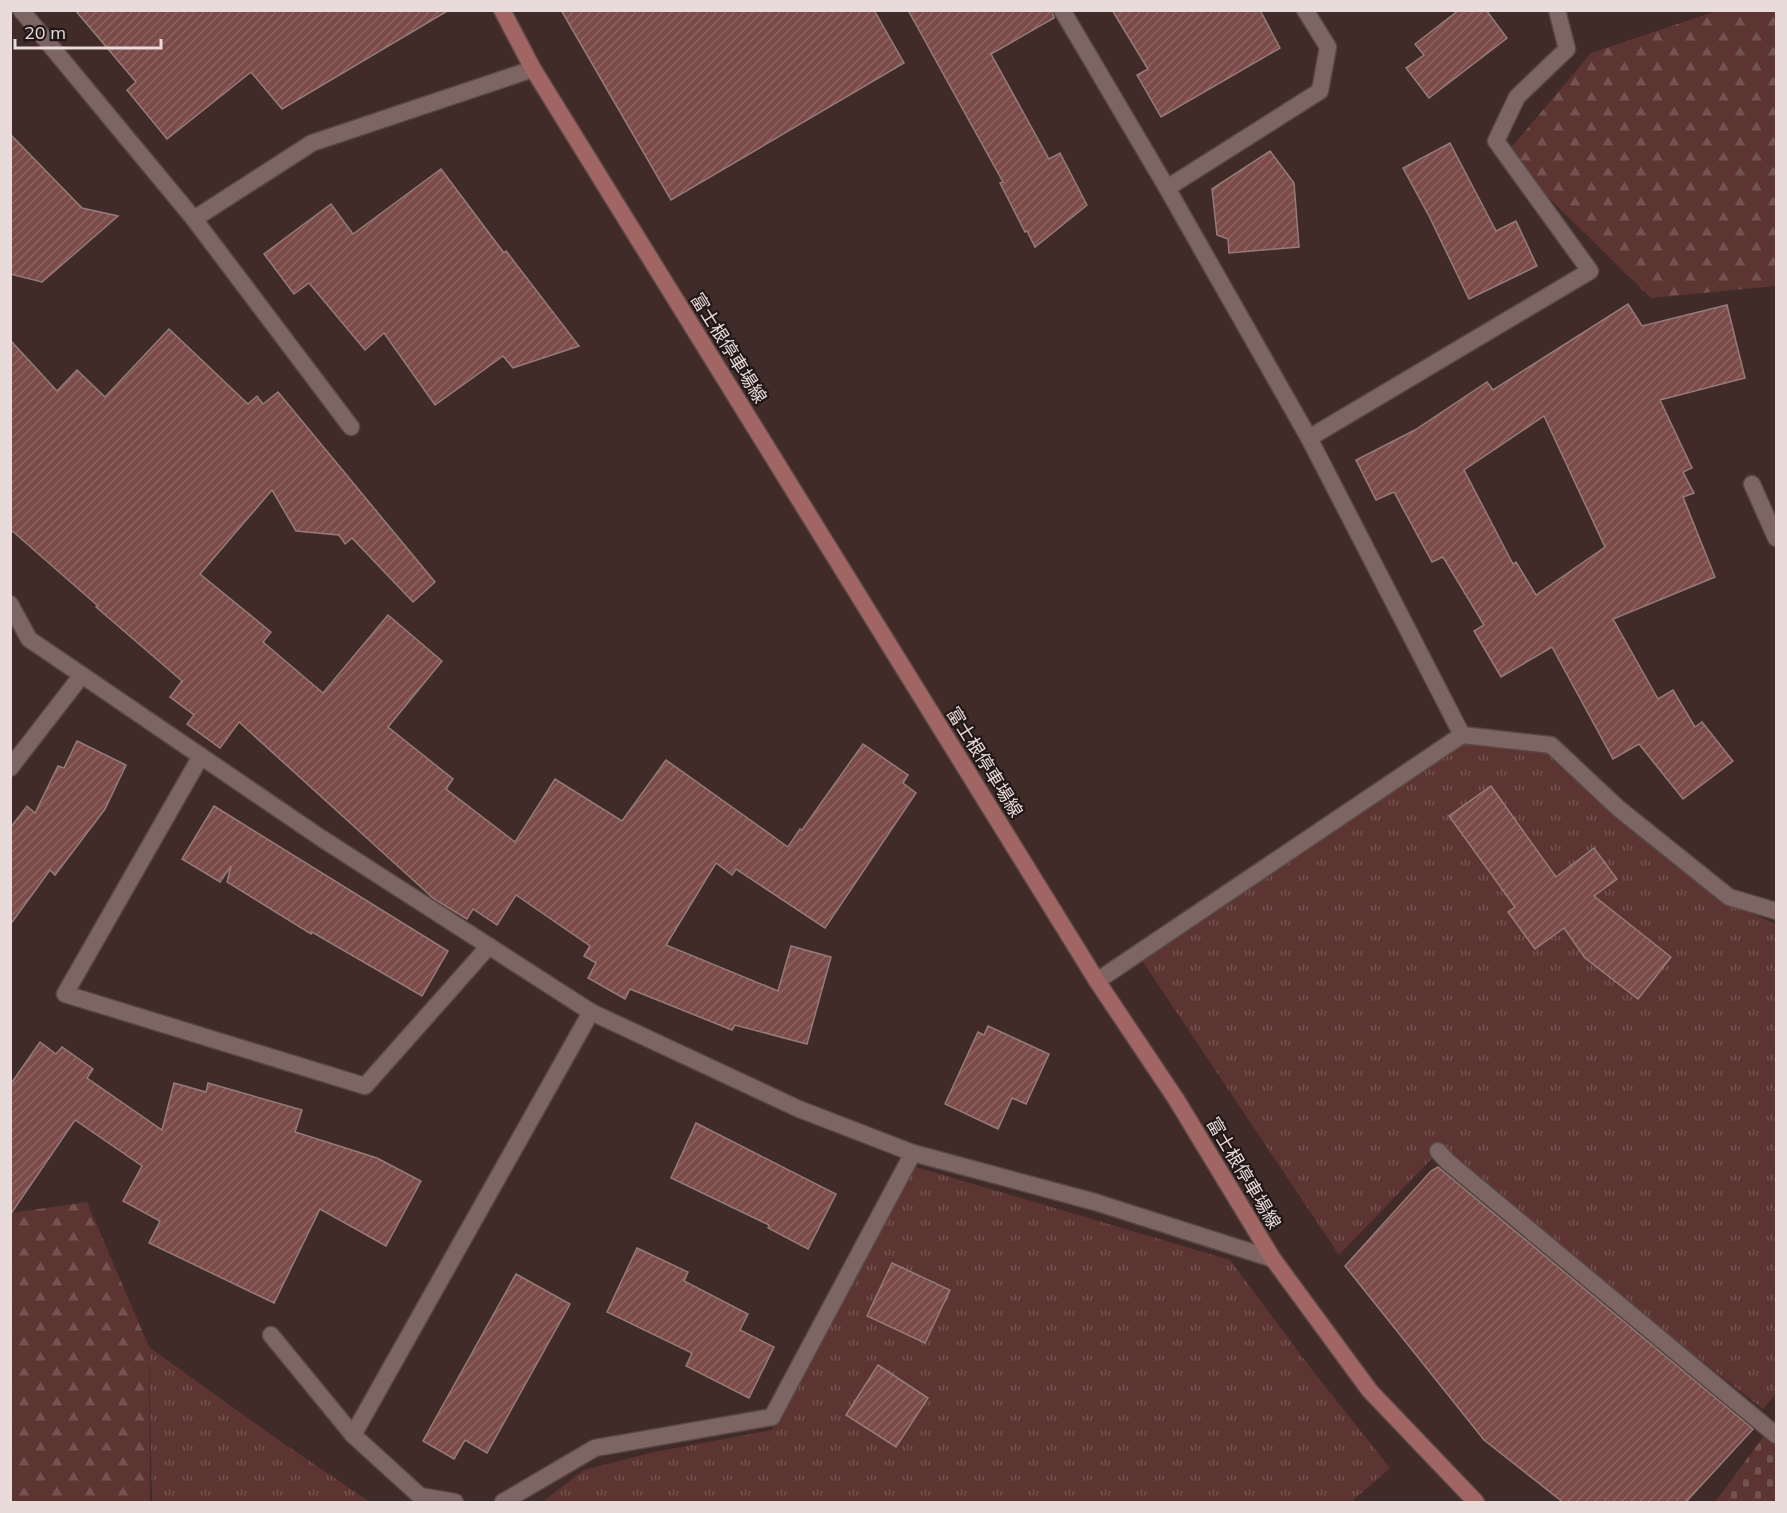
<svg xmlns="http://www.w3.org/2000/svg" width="1787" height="1513" font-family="Mulish,'Noto Sans JP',sans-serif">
<defs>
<pattern id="grass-tufts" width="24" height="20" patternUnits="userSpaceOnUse" patternTransform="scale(1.5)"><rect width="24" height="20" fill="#5c3532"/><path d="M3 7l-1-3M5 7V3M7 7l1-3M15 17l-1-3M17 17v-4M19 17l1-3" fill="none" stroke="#73524f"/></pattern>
<pattern id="forest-firs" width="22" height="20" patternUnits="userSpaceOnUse" patternTransform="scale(1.5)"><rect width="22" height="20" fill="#5c3532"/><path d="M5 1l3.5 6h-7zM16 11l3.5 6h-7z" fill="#73524f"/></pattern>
<pattern id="cemetery-stones" width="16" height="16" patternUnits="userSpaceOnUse" patternTransform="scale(1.5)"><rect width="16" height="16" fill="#5c3532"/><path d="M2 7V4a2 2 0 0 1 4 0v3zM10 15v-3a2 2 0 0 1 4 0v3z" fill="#73524f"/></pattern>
<pattern id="building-hatch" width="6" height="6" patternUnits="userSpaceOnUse" patternTransform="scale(1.5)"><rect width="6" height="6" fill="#7a4b48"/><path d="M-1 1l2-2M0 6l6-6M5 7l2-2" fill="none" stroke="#8d6462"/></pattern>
</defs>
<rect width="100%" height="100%" fill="#402b29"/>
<g fill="url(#grass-tufts)">
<path d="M1462,735L1543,750L1727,903L1776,924V1393L1763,1409L1438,1152L1339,1255L1137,953Z"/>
<path d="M916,1167L1230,1260L1313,1371L1390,1468L1351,1502H542L584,1470L654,1452L772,1430Z"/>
<path d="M149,1347L280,1441L370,1502H152Z"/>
</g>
<g fill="url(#forest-firs)">
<path d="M1716,11H1776V286L1651,298L1505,155L1591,53Z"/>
<path d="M87,1202L149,1347L150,1502H11V1213Z"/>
</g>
<path fill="url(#cemetery-stones)" d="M1776,1420V1502H1715Z"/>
<g fill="url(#building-hatch)" stroke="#957c7a" stroke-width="1.5" fill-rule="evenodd">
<path d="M75,10H449L282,109L251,72L167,139L127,90L136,82Z"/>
<path d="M561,10H874L904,63L671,200Z"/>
<path d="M908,10H1052L1054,18L991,54L1049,159L1060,153L1087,205L1035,247L1027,231L1025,232L1000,183L1003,182Z"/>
<path d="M1112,10H1260L1280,48L1161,117L1137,75L1148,69Z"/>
<path d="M1459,10H1486L1507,38L1429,98L1406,68L1424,55L1415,44Z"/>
<path d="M10,134L82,208L118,216L42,282L10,274Z"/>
<path d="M1450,143L1496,231L1516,221L1537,266L1469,299L1430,218L1403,168Z"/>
<path d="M1270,151L1294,183L1299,247L1229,253L1228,239L1217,235L1212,189Z"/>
<path d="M441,169L504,253L506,251L579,346L513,368L503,356L435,405L384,333L365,350L309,283L294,294L264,254L331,204L353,234Z"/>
<path d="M1628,304L1642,326L1727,305L1745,378L1660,400L1692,468L1683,472L1694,493L1683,497L1715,577L1613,619L1658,699L1673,690L1695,727L1702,722L1733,761L1683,799L1639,744L1613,759L1552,647L1501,677L1474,631L1484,625L1443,557L1432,562L1394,492L1376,500L1356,460L1415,430L1487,382L1493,390ZM1544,416L1605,547L1536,595L1516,562L1513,564L1464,470Z"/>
<path d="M169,329L248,404L257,396L263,404L278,392L435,582L413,602L352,538L345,544L339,535L296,531L272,490L200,574L271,632L263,642L323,693L388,615L442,661L388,727L453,779L446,789L515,842L555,779L622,821L666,760L788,847L800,829L802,830L863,744L908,775L903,783L916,793L825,928L736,869L732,875L716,863L666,945L778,991L791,946L831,957L807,1044L735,1025L732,1030L630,989L625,999L588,978L596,963L584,956L590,946L516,895L497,925L473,909L467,919L434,899L239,722L220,748L187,724L194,715L170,697L182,681L96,607L98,606L10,529V340L57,391L77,370L105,397Z"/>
<path d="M77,741L126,765L105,809L55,875L50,870L10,925V828L27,806L35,813L58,766L64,768Z"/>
<path d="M1491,786L1556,877L1594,848L1617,879L1594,896L1671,957L1638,999L1585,958L1564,928L1535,949L1508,912L1515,907L1449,816Z"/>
<path d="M214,806L448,951L422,996L312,932L311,934L227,882L231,866L220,882L182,859Z"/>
<path d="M988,1026L1049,1054L1026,1104L1012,1098L998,1129L945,1104L978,1032L984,1035Z"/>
<path d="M40,1042L56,1054L62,1047L93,1069L87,1078L162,1130L174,1083L206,1092L208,1083L302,1110L295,1132L377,1158L421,1181L386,1246L320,1209L274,1303L149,1243L160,1221L123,1201L142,1166L75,1120L10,1215V1085Z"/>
<path d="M696,1123L836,1194L808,1249L768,1228L769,1225L671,1178Z"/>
<path d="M1438,1167L1753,1429L1685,1503H1564L1484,1440L1345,1266L1431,1171Z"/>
<path d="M637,1248L688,1272L684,1281L748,1314L740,1330L774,1347L749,1398L686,1366L692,1353L607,1312Z"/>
<path d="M892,1263L950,1290L925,1343L867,1316Z"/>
<path d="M516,1274L570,1304L487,1453L465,1440L454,1459L423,1441Z"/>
<path d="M878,1365L928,1398L896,1447L846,1415Z"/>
</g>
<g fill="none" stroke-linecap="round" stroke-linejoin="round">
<g stroke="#594746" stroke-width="19">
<g id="service">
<path d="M1438,1151L1448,1162L1776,1435"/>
<path d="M271,1335L353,1435L420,1496L455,1502"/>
<path d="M503,1502L595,1448L772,1417"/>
</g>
</g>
<g stroke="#594746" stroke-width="19">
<g id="minor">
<path d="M21,10L194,219L351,427"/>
<path d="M1062,10L1167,188L1309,438L1462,735"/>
<path d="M1167,188L1320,91L1328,47L1305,10"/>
<path d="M194,219L312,143L533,69"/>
<path d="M1309,438L1590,271L1496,141L1517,97L1567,49L1557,10"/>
<path d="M1752,484L1776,538"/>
<path d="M10,604L29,639L321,838L591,1012L799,1109L913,1153L1095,1202L1273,1259"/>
<path d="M201,756L65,994L365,1086L489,946"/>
<path d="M10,768L82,675"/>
<path d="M1097,981L1462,735L1551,745L1618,808L1729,897L1776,911"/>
<path d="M772,1417L913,1153"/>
<path d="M353,1435L591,1012"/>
</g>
</g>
<g stroke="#594746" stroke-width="19">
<path id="secondary" d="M502,10L533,69L1097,981L1176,1099L1273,1259L1370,1391L1476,1502"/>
</g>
<use href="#service" stroke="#7c6562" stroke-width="16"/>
<use href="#minor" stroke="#7c6562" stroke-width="16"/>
<use href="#secondary" stroke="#a16663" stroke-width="16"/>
</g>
<g text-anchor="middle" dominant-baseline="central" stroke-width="4.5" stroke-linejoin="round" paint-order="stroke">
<g font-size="18" fill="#e9dbda" stroke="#201716">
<text transform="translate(729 348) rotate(58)">富士根停車場線</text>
<text transform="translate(985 762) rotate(58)">富士根停車場線</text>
<text transform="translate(1244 1173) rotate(59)">富士根停車場線</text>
</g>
</g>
<rect width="1787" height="1513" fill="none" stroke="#e9dbda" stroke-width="24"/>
<path d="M15 39v9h146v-9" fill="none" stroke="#e9dbda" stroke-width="3"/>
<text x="24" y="39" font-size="18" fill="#e9dbda" stroke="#201716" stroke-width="4.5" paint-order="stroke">20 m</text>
</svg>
